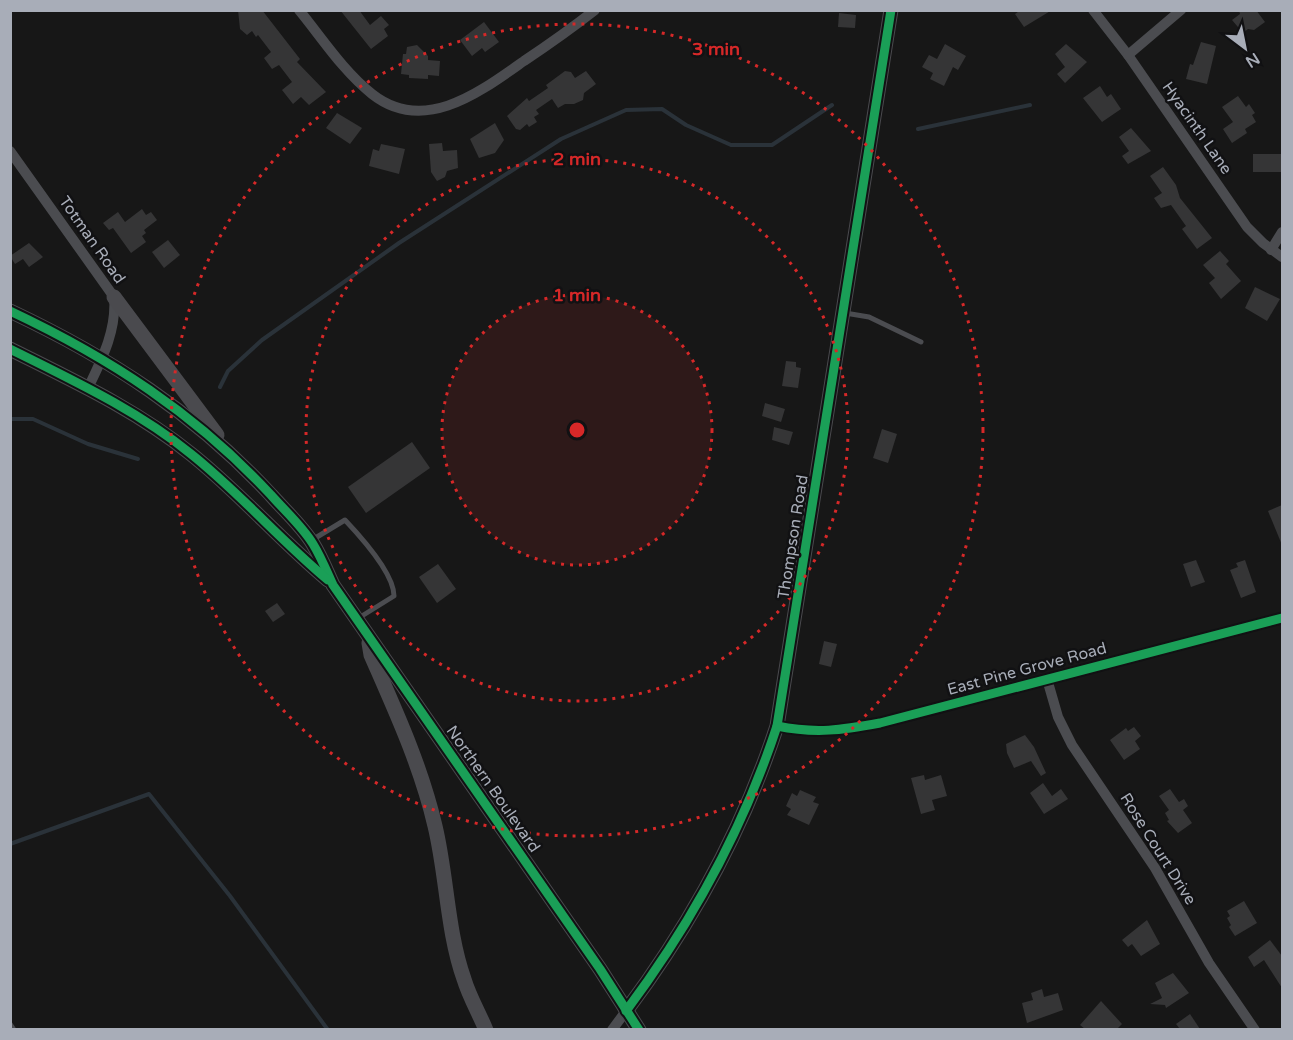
<svg xmlns="http://www.w3.org/2000/svg" width="1293" height="1040" font-family="'Varela Round',sans-serif">
<rect width="100%" height="100%" fill="#171717"/>
<g fill="none" stroke-linecap="round" stroke-linejoin="round">
<g stroke="#2a3239" stroke-width="4">
<path d="M918,129L1030,105"/>
<path d="M220,387L228,371L262,340L399,243L561,139L626,110L662,109L686,125L731,145H772L832,105"/>
<path d="M10,419H33L88,444L138,459"/>
<path d="M10,844L149,794L230,896L328,1030"/>
</g>
</g>
<g fill="#353536">
<path d="M238,10H262L300,59L297,62L326,92L309,105L301,97L293,104L282,90L292,82L279,65L272,69L264,58L271,52L258,35L256,37L252,31L247,35L240,29Z"/>
<path d="M340,10H359L370,25L381,16L389,25L384,29L388,36L371,49Z"/>
<path d="M1021,10H1052L1024,27L1015,14Z"/>
<path d="M1239,10H1256L1265,22L1254,30L1248,29L1243,33L1232,20L1240,14Z"/>
<path d="M839,13L856,15L855,28L838,27Z"/>
<path d="M484,22L499,42L485,52L482,48L472,56L460,40Z"/>
<path d="M1201,42L1216,46L1207,84L1186,79L1190,64L1193,65Z"/>
<path d="M945,44L966,56L958,70L953,67L944,86L930,79L933,73L922,67L929,55L937,59Z"/>
<path d="M1066,44L1087,62L1065,83L1057,74L1065,67L1055,54Z"/>
<path d="M417,45L428,56V60L440,61L439,76L428,75V79L409,78V75L401,74L403,54H406L407,47Z"/>
<path d="M565,71L571,72L575,78L586,71L596,84L584,93L583,100L574,104H565L558,108L552,99L536,110L539,114L534,117L537,122L529,127L527,124L520,130L516,129L507,116L527,98L529,101L548,88L546,85Z"/>
<path d="M1100,86L1107,97L1111,94L1121,109L1102,122L1083,98Z"/>
<path d="M1238,96L1246,107L1249,104L1255,113L1252,115L1256,122L1245,129L1247,133L1232,143L1223,129L1233,122L1222,107Z"/>
<path d="M337,113L362,128L350,144L326,128Z"/>
<path d="M495,123L504,140L495,153L479,158L470,139Z"/>
<path d="M1131,128L1151,151L1128,164L1122,156L1129,151L1119,137Z"/>
<path d="M442,143L443,151L457,150L458,168L447,171L445,177L437,181L431,172L429,144Z"/>
<path d="M381,144L405,149L399,174L369,166L373,149L379,151Z"/>
<rect x="1253" y="154" width="29" height="18"/>
<path d="M1163,167L1176,185L1180,198L1212,238L1197,249L1182,229L1186,226L1171,205L1161,208L1154,198L1162,193L1150,176Z"/>
<path d="M142,209L146,215L151,212L157,220L144,230L146,233L142,236L146,242L131,253L113,228L109,230L103,223L118,212L125,222Z"/>
<path d="M168,240L180,255L164,268L152,252Z"/>
<path d="M29,243L43,257L29,267L23,259L15,264L10,256Z"/>
<path d="M1220,251L1229,261L1226,264L1241,281L1221,299L1209,283L1215,278L1203,265Z"/>
<path d="M1255,287L1280,299L1267,321L1245,308Z"/>
<path d="M786,361L796,362V367L801,368L798,388L782,386Z"/>
<path d="M765,403L785,409L781,422L762,416Z"/>
<path d="M774,427L793,432L789,445L772,440Z"/>
<path d="M882,429L897,434L888,463L873,458Z"/>
<path d="M412,442L430,468L366,513L348,487Z"/>
<path d="M1282,505V545L1268,511Z"/>
<path d="M1196,560L1205,582L1191,587L1183,564Z"/>
<path d="M1245,560L1256,592L1241,598L1230,570L1238,567L1236,563Z"/>
<path d="M438,564L456,589L437,603L419,577Z"/>
<path d="M277,603L285,614L273,622L265,611Z"/>
<path d="M824,641L837,644L831,667L819,664Z"/>
<path d="M1134,727L1141,736L1135,741L1140,749L1124,760L1110,740L1126,728L1128,731Z"/>
<path d="M1025,735L1034,747L1046,773L1041,776L1031,761L1014,768L1007,753L1006,744Z"/>
<path d="M924,775L925,780L941,775L947,796L932,800L935,810L921,814L911,778Z"/>
<path d="M1043,783L1052,796L1061,789L1068,799L1044,814L1030,793Z"/>
<path d="M1170,789L1179,802L1184,799L1188,806L1183,810L1192,823L1178,833L1167,821L1169,820L1165,813L1169,810L1159,796Z"/>
<path d="M800,790L816,797L813,802L819,804L809,825L787,815L791,809L786,806L792,793L797,796Z"/>
<path d="M1244,901L1257,923L1235,936L1229,927L1231,925L1227,918L1230,916L1227,911Z"/>
<path d="M1147,920L1160,944L1141,956L1132,944L1128,947L1122,940Z"/>
<path d="M1270,940L1282,956V988L1264,960L1254,967L1248,957Z"/>
<path d="M1173,973L1189,993L1166,1008L1165,1005L1150,1004L1162,998L1155,983Z"/>
<path d="M1042,989L1044,997L1058,993L1063,1010L1027,1023L1022,1003L1033,1000L1031,993Z"/>
<path d="M1101,1001L1122,1024L1117,1029H1085L1080,1025Z"/>
<path d="M1190,1014L1200,1029H1180L1176,1024Z"/>
</g>
<g fill="none" stroke-linecap="round" stroke-linejoin="round">
<g stroke="#4b4c50" stroke-width="5">
<path d="M845,313L869,317L921,342"/>
<path d="M312,540L345,520C361,537 394,573 394,596L357,619"/>
<path d="M10,1024L14,1030"/>
</g>
<g stroke="#4b4c50" stroke-width="10">
<path d="M299,10C322,38 343,71 372,94C424,135 480,92 524,61C548,45 572,28 595,10"/>
<path d="M1093,10L1128,55L1247,227L1263,243L1282,257"/>
<path d="M1128,55L1181,10"/>
<path d="M10,151L114,297C117,330 102,359 88,388"/>
<path d="M1271,250L1282,232"/>
<path d="M1047,679L1058,717L1072,745L1155,868L1209,963L1255,1030"/>
<path d="M777,726C816,734 842,730 880,723L1282,618"/>
<path d="M612,1030L626,1011"/>
</g>
<g stroke="#4a4a4e" stroke-width="15">
<path d="M114,297L217,435"/>
<path d="M10,311C110,358 196,414 271,495C285,511 302,526 313,544C321,557 327,572 333,585L600,969L639,1030"/>
<path d="M10,349C72,380 137,410 191,454C240,493 280,540 328,580"/>
<path d="M369,643L371,655C396,712 421,766 435,826C447,876 447,931 464,979C469,996 479,1013 486,1030"/>
<path d="M626,1011C691,924 743,830 777,726L891,10"/>
</g>
<g stroke="#111113" stroke-width="13">
<g id="cycleway">
<path d="M10,311C110,358 196,414 271,495C285,511 302,526 313,544C321,557 327,572 333,585L600,969L639,1030"/>
<path d="M10,349C72,380 137,410 191,454C240,493 280,540 328,580"/>
<path d="M777,726C816,734 842,730 880,723L1282,618"/>
<path d="M626,1011C691,924 743,830 777,726L891,10"/>
</g>
</g>
<use href="#cycleway" stroke="#1a9f57" stroke-width="9"/>
</g>
<circle cx="577" cy="430" r="135" fill="#d62828" fill-opacity=".12"/>
<g fill="none" stroke="#d62828" stroke-width="3" stroke-dasharray="3 6">
<circle cx="577" cy="430" r="135"/>
<circle cx="577" cy="430" r="271"/>
<circle cx="577" cy="430" r="406"/>
</g>
<g text-anchor="middle" dominant-baseline="central" stroke-width="5" stroke-linejoin="round" paint-order="stroke">
<g font-size="16" fill="#a8adb8" stroke="#111113">
<text transform="translate(1197 128) rotate(55)">Hyacinth Lane</text>
<text transform="translate(92 240) rotate(55)">Totman Road</text>
<text transform="translate(793 537) rotate(-81)">Thompson Road</text>
<text transform="translate(1027 669) rotate(-15)">East Pine Grove Road</text>
<text transform="translate(493 789) rotate(55)">Northern Boulevard</text>
<text transform="translate(1158 849) rotate(58)">Rose Court Drive</text>
</g>
</g>
<circle cx="577" cy="430" r="9" fill="#d62828" stroke="#111113" stroke-width="3"/>
<g font-size="18" text-anchor="middle" font-weight="bold" fill="#d62828" stroke="#111113" stroke-width="5" stroke-linejoin="round" paint-order="stroke">
<text x="716" y="55">3 min</text>
<text x="577" y="165">2 min</text>
<text x="577" y="301">1 min</text>
</g>
<rect width="1293" height="1040" fill="none" stroke="#a8adb8" stroke-width="24"/>
<g transform="translate(1245 48) rotate(148)" stroke="#111113" stroke-width="4.5" paint-order="stroke">
<path d="M0-4.5L10 22L0 15L-10 22Z" fill="#a8adb8"/>
<text y="-9" font-size="16" font-weight="bold" text-anchor="middle" fill="#a8adb8">N</text>
</g>
</svg>
